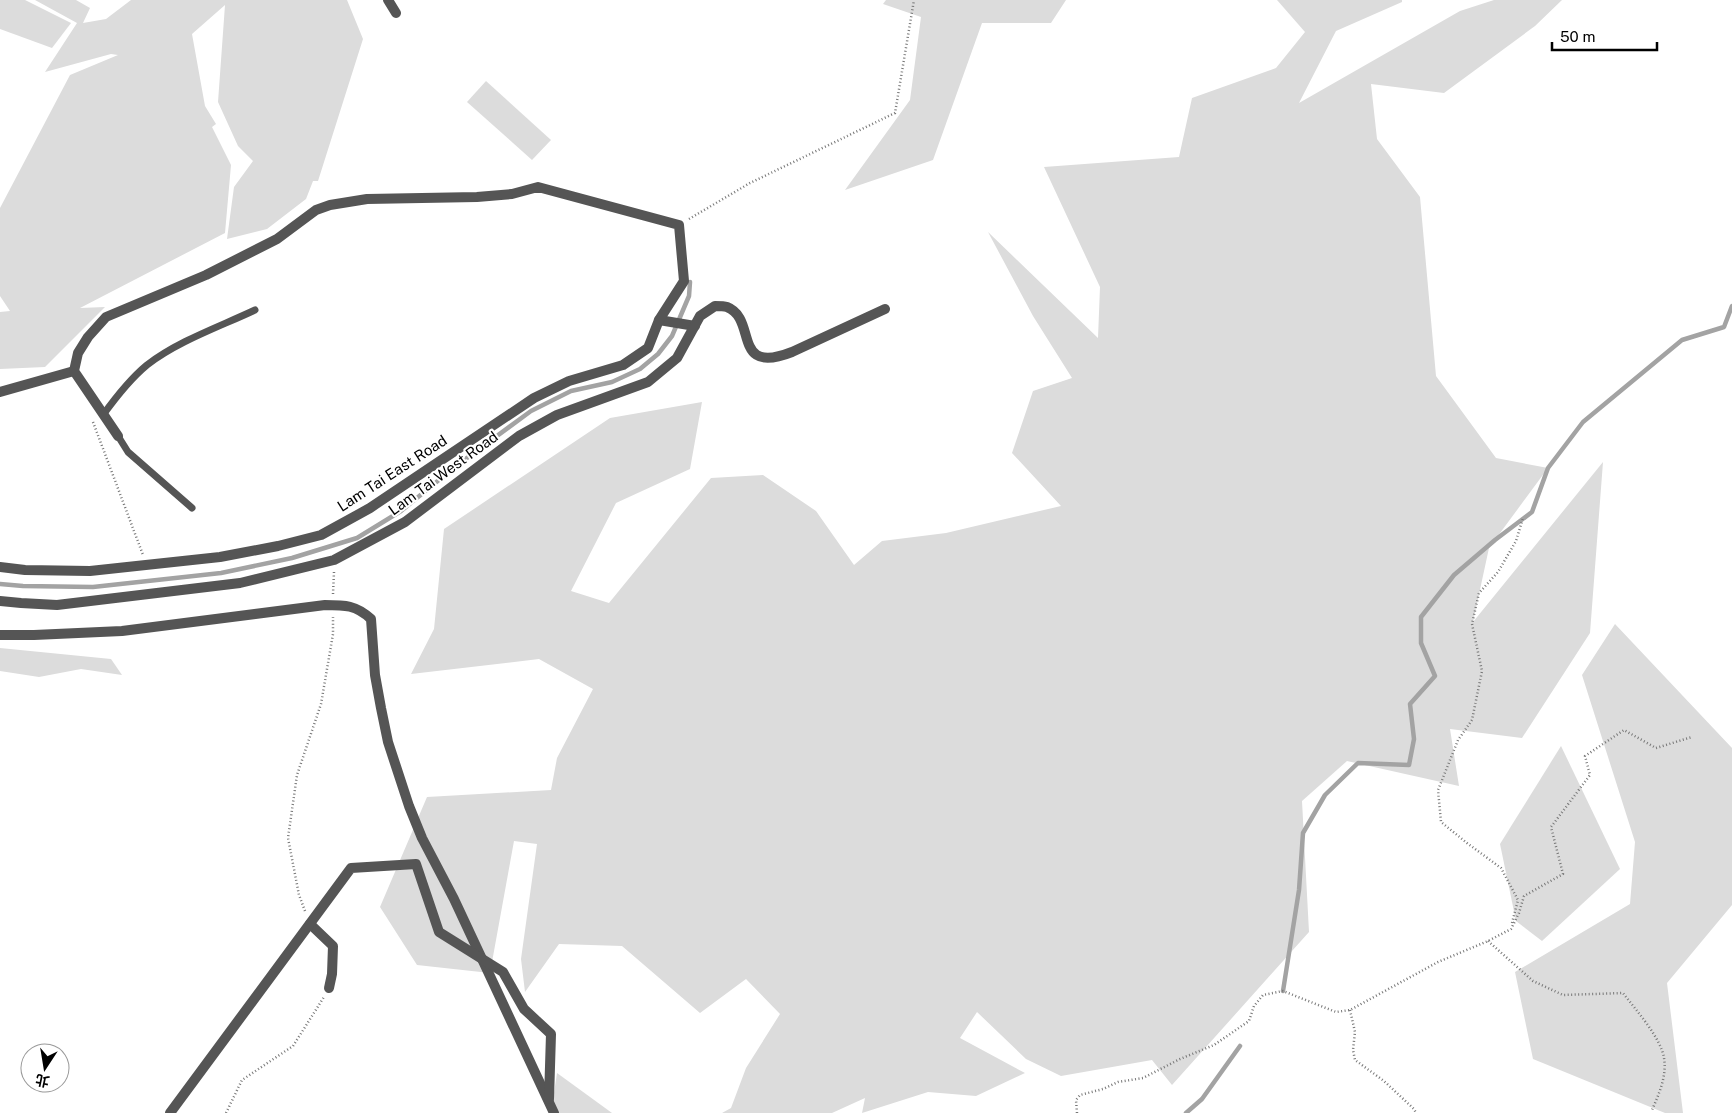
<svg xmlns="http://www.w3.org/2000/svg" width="1732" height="1113" font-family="'Public Sans','Noto Sans TC',sans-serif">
<rect width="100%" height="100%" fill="#fff"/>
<g fill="#dcdcdc">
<path d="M0,0H25L71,23L52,48L0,29Z"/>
<path d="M35,0H76L90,8L83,23L106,19L131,0H347L363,39L318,181H313L306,199L267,229L227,239L234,187L253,161L238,146L218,102L225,5L192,34L205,106L216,124L212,127L231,165L225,233L80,308L105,307L45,367L0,369V312L10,311L0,296V208L70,75L118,55L111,54L45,72L77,23Z"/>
<path d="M886,0H1066L1051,23H982L933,160L845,190L910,100L921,17L883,4Z"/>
<path d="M1277,0H1402V2L1336,31L1299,103L1460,11L1494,0H1562L1535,26L1444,93L1371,84L1377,139L1420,197L1436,376L1496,458L1548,468L1489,548L1473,622L1603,462L1590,633L1522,738L1450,729L1459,786L1347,761L1302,801L1309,932L1172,1085L1152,1060L1061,1076L1026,1059L977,1012L960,1038L1025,1073L976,1096L928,1092L862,1113L865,1098L832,1113H722L731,1108L746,1068L780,1014L746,979L700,1013L622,946L559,944L525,992L521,959L537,844L514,841L490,973L417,965L380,907L427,797L551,790L557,758L593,689L539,659L411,674L434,629L444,529L610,418L702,402L690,469L616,503L571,591L609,603L711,478L763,475L816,511L854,565L882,541L946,533L1061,506L1012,453L1033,391L1072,378L1033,316L988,232L1098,338L1100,287L1044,167L1179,157L1192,98L1276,68L1305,32Z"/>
<path d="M486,81L551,140L532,160L467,102Z"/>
<path d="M1615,624L1732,748V905L1667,983L1683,1113H1665L1533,1059L1515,972L1630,904L1635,842L1582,675Z"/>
<path d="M0,648L111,659L122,675L81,669L39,677L0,671Z"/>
<path d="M1561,746L1620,869L1542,941L1516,921L1500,844Z"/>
<path d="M557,1073L612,1113H551Z"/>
</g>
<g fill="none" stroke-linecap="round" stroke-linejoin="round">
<g stroke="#a3a3a3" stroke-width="4.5">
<path d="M0,584L23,586L93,587L221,573L292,558L357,538L401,511L456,466L531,411L571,391L612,382L640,369L658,354L672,336L689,296L690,282"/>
<path d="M1283,991L1299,890L1303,833L1325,795L1358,763L1409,765L1414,739L1410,704L1435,676L1421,643V617L1454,575L1495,540L1532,512L1548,468L1583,422L1682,340L1724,327L1732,306"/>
<path d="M1186,1113L1202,1099L1240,1046"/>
</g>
<g stroke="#777" stroke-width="2.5" stroke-dasharray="1 2.5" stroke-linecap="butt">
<path d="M689,219L750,183L895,113L914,0"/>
<path d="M93,422L143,555"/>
<path d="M333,594L334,572"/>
<path d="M305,911L299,895L288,838L297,775L321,704L333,634V617"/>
<path d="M1512,923L1518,900L1501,868L1467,843L1441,822L1438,790L1458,740L1472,720L1482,671L1472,624L1479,593L1498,572L1516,541L1523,518"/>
<path d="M1488,941L1533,981L1563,995L1623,993C1636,1010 1661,1038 1664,1058C1667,1076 1659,1094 1652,1110"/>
<path d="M1350,1010L1355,1032L1353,1050L1355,1060L1384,1081L1414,1109L1416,1113"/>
<path d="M226,1113L242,1080L293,1046L324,997"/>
<path d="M1077,1113L1076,1100L1080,1095L1103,1089L1118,1082L1143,1078L1180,1059L1214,1045L1249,1021L1254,1006L1263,995L1283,991L1336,1012L1350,1010L1438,962L1488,941L1511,929L1519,913L1524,896L1563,874L1551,827L1590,775L1585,756L1624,730L1656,748L1692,737"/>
</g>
<g stroke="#555" stroke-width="7">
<path d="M103,415C116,397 130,379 147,365C178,341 219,327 255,310"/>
<path d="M118,436L128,452L192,508"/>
</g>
<g stroke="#555" stroke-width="10">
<path d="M388,0L396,13"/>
<path d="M659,320L695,326"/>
<path d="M0,392L74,371"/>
<path d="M0,567L25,570L90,571L220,557L278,546L321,535L370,508L534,398L569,381L623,365L648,348L659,320L684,281L679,225L538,187L512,194L477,197L367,199L330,205L316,210L277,239L206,275L106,317L88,337L78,353L74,371L118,436"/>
<path d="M0,601L21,603L57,605L240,583L334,560L405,522L519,436L557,415L648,382L677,358L700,316L715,306C719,306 724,306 727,307C758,319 731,376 792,352L885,309"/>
<path d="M0,635H34L122,631L325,605C345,605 356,605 371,619L375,675L381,708L388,742L409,806L422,838L454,899L554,1113"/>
<path d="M310,924L333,946L332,974L329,988"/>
<path d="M170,1113L351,868L416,864L439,932L503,972L524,1009L551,1034L549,1099"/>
</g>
</g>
<g text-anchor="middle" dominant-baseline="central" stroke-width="4" stroke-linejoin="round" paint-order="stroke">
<g font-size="15" fill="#000" stroke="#fff">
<text transform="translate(392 473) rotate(-33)">Lam Tai East Road</text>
<text transform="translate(443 473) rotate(-36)">Lam Tai West Road</text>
</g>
</g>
<g transform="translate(45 1068) rotate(192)"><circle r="24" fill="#ffffff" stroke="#999999"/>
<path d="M0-4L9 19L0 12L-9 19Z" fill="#000000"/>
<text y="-8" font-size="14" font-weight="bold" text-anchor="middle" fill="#000000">北</text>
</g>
<path d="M1552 42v8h105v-8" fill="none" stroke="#000000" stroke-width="2.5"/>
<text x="1560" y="42" font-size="15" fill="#000000" stroke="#ffffff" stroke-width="4" paint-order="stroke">50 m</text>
</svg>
